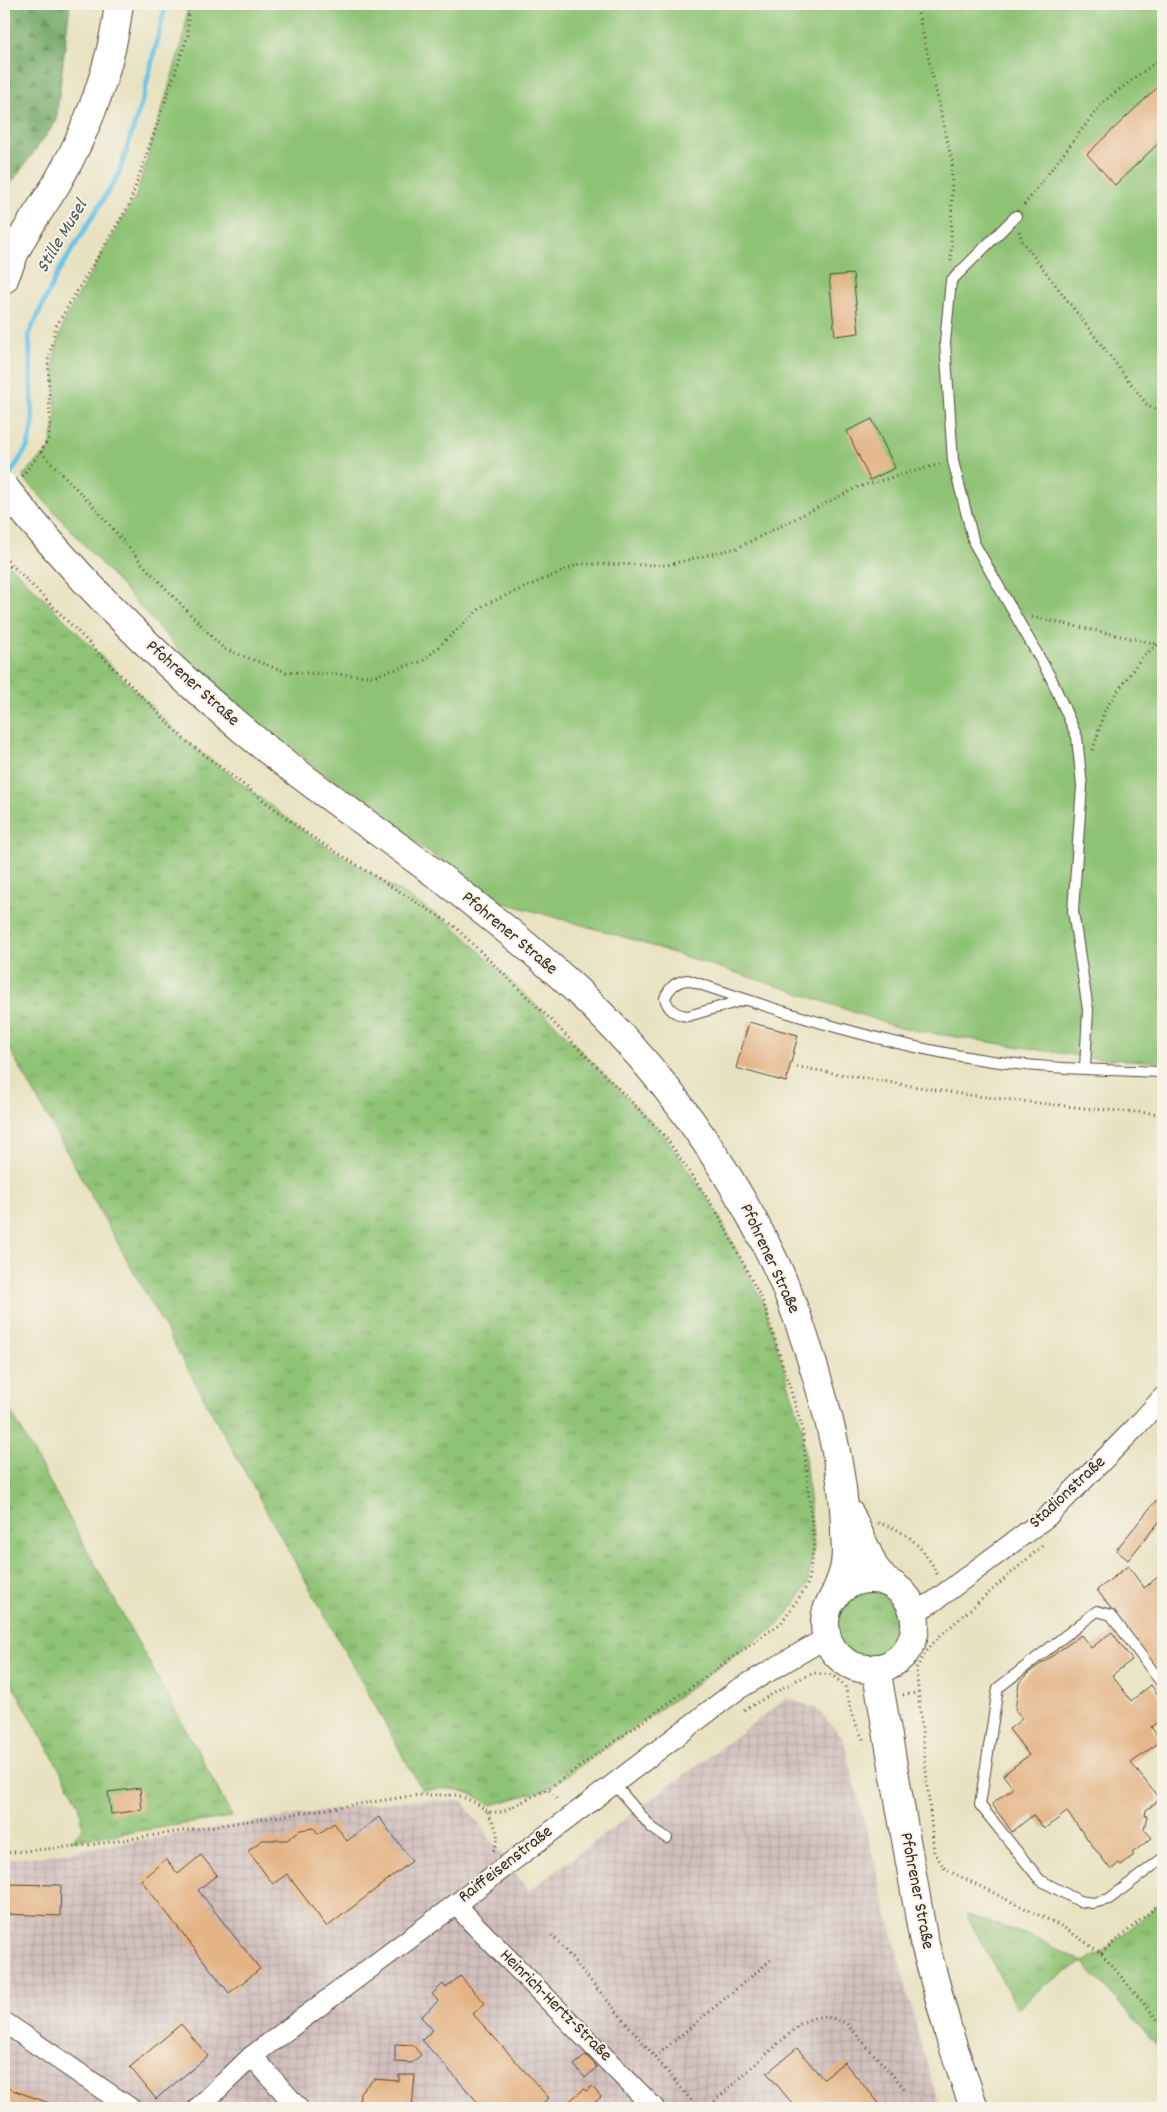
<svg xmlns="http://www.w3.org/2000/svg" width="1167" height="2112" font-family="Dekko,sans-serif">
<defs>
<pattern id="industrial-grid" width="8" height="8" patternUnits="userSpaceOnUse" patternTransform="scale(1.25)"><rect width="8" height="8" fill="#d1bfbd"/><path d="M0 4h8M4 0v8" fill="none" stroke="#b4a4a2"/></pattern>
<pattern id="grass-tufts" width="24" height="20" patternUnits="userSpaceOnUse" patternTransform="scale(1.25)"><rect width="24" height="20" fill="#8ec375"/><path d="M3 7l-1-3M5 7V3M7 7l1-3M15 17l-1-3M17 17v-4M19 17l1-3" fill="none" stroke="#759f5f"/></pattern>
<pattern id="forest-firs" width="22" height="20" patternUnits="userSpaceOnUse" patternTransform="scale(1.25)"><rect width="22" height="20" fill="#72a966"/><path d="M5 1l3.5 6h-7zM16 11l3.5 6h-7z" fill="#5f8a53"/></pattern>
</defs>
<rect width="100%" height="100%" fill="#f7f3e8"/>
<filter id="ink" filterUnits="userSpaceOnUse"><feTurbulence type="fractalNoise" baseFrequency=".02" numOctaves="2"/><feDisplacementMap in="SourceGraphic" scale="10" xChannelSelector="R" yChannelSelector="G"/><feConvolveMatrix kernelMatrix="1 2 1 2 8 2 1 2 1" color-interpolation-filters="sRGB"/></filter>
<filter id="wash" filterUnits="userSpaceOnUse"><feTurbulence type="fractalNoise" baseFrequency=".0096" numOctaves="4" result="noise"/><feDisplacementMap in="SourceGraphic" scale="20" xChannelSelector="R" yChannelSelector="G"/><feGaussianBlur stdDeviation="1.12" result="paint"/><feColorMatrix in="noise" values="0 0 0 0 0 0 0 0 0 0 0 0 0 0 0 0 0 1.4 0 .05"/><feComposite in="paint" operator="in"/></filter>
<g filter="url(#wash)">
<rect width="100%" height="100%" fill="#e8e2c1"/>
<path fill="url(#industrial-grid)" d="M787,1698L817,1709L843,1738L920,2042L941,2108H4V1859L44,1856L328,1810L406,1800L462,1801L529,1891Z"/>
<g fill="url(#grass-tufts)" stroke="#64764a">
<path d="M11,566L185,740L309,835L453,925L544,1013L665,1136L718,1214L764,1304L802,1427L814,1546L807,1586L781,1623L548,1789L492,1805C464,1789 455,1787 422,1790L4,1039V568Z"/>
<path d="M4,1399L201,1757L232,1817L70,1841L83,1828L79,1804L4,1669Z"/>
<circle cx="869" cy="1623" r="38"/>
<path d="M1163,1901V2052L1083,1962L1045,1985L1017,2008L966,1914L1033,1937L1083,1962L1101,1953Z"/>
</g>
<path fill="url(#forest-firs)" stroke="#566a42" d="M4,4H70L56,122L4,193Z"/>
<path fill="#8ec375" stroke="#64764a" d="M188,4H1163V1062L1091,1058L899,1028L793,991L617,935L491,899L253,720L190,662L22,476L50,449L56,417L54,357L65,318L136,196L184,36Z"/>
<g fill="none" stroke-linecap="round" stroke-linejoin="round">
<path stroke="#69c4e7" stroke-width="5" d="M7,479L28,446L33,425L29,334L57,274L119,174L144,94L166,4"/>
</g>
<g id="blocks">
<g fill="#e4b486">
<path d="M1163,82V139L1115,185L1087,154Z"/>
<path d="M853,274L859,333L835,336L829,276Z"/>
<path d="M872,419L895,468L870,480L847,431Z"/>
<path d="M749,1022L798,1035L786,1082L736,1068Z"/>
<path d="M1163,1492V1517L1128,1560L1116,1550Z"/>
<path d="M1128,1566L1144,1588L1163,1573V1678L1097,1590Z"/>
<path d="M1112,1632L1132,1660L1112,1675L1131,1701L1151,1685L1163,1701V1718L1151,1727L1161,1741L1131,1763L1158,1797L1157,1802L1146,1810L1145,1816H1147L1144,1829L1152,1838L1132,1853L1134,1855L1121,1865L1119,1863L1111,1870L1067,1812L1044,1829L1033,1815L1012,1832L992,1804L1013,1788L1003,1775L1029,1755L1009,1729L1022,1719L1015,1710L1019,1683L1027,1674L1081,1635L1091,1648Z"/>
<path d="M140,1788L142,1810L111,1814L108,1792Z"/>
<path d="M379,1817L412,1861L327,1927L287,1874L273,1884L248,1851L262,1840H287L300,1830L314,1828L318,1834L334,1823L347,1841Z"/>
<path d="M201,1855L217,1875L198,1890L260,1969L229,1993L141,1880L166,1859L178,1874Z"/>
<path d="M4,1884L61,1885L60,1916L4,1914Z"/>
<path d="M460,1976L485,2003L473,2014L549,2098L537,2108H483L422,2040L433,2030L421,2017L438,2001L432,1994L443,1984L446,1988Z"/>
<path d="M181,2024L208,2056L156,2099L130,2067Z"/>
<path d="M395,2044L413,2045L421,2055L412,2063L395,2062Z"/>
<path d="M797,2048L823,2079L844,2062L883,2108H786L792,2103L767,2073Z"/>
<path d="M586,2055L597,2067L585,2078L574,2065Z"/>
<path d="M399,2075H415L412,2108H359L360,2092L374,2079L399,2081Z"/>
<path d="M592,2086L601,2097L595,2102L601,2108H561L584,2089L586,2091Z"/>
<path d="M4,2087L63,2108H4Z"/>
</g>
</g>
</g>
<g filter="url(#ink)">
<use href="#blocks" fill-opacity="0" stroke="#554636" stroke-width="1"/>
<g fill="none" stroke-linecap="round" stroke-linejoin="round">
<g stroke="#554636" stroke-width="12">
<g id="lane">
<path d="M1016,216L951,281L945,342L953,461L974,543L1051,678L1077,737L1082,786L1073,911L1088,1010L1085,1068"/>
<path d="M744,1000L688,1016C676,1015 668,1010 665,998C669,988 676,981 688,980C787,1014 888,1046 992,1061C1049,1069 1107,1070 1163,1072"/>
<path d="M1163,1685L1111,1615L1097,1611L998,1688L980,1805L1040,1880L1079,1901L1093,1903L1109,1899L1163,1858"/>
<path d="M614,1784L652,1828L667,1838"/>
</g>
</g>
<g stroke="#554636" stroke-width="22">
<g id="street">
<path d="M913,1613L933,1602L1047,1517L1136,1427L1163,1397"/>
<path d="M456,1904L469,1919L654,2108"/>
<path d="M4,2022L130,2108"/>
<path d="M252,2056L298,2108"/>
<path d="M198,2108L252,2056L456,1904L737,1690L826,1638"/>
</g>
</g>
<g stroke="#554636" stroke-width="30">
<g id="secondary">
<path d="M31,520C100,601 175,675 258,742C318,791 383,834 445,881C495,920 546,960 591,1004C659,1071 718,1152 762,1237C790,1289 808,1346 824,1402C836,1445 845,1489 845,1534C846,1548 847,1563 842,1576C840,1583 837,1589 834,1596"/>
<path d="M850,1514L874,1567L885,1581"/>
<circle cx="870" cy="1624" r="45"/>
<path d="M876,1668L923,1937L949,2034L974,2108"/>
</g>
</g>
<g stroke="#554636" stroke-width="30">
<path id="highway" d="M4,279C9,267 13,255 19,244C30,223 45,203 57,183C88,129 112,66 119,4"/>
</g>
<g stroke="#554636" stroke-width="3" stroke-dasharray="1 4" stroke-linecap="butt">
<path d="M916,4L952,161L951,263"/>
<path d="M1024,205L1104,101L1163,57"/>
<path d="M1019,231L1022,241L1148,406L1163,412"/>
<path d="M41,452L96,509L146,568L224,649L286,672L373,676L423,661L484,605L580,564L667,565L737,548L858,487L940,464"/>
<path d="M22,476L41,452L49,437L50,418L48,360L56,326L129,205L188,35V4"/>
<path d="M4,557L185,740L309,835L453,925L544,1013L665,1136L718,1214L764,1304L802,1427L814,1546L807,1586L781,1623L548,1789"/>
<path d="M4,568L11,566"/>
<path d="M1032,617L1158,644"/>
<path d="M1093,750L1105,709L1142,657L1163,640"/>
<path d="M797,1067L967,1095L1093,1109L1163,1114"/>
<path d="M878,1523C908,1530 925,1549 938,1576"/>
<path d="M1042,1546L940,1636L928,1649L916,1668L934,1852L945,1869L1063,1927L1101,1953L1163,2026"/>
<path d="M903,1695L917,1693"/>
<path d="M744,1710L797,1680L814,1673L832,1675L845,1686L853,1718L865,1743"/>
<path d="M488,1812C495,1826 502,1837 493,1851"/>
<path d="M4,1853L97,1844L418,1795H458L476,1803L488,1812H502L548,1789L559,1802"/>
<path d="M552,1935L698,2108"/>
<path d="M1101,1953L1163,1901"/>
<path d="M655,2057L772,1959"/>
<path d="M707,2108L800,2024C817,2014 830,2015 847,2024L905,2089"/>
</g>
<use href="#lane" stroke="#fff" stroke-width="10"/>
<use href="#street" stroke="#fff" stroke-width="20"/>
<use href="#secondary" stroke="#fff" stroke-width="28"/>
<use href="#highway" stroke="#fff" stroke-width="28"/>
<g stroke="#554636" stroke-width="30" stroke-linecap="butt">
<path id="secondary-bridge" d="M4,487L31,520"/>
</g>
<use href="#secondary-bridge" stroke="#fff" stroke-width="28"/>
</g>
</g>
<g text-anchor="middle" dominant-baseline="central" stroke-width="4" stroke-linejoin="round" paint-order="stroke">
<g font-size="18" fill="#3b2a1e" stroke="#f7f3e8">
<text transform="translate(192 684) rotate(42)">Pfohrener Straße</text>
<text transform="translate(509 934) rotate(40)">Pfohrener Straße</text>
<text transform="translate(769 1259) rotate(65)">Pfohrener Straße</text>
<text transform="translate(1068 1493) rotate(-43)">Stadionstraße</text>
<text transform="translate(506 1865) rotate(-38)">Raiffeisenstraße</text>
<text transform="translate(916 1891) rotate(79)">Pfohrener Straße</text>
<text transform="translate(555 2006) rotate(45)">Heinrich-Hertz-Straße</text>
</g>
<g font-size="19" font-style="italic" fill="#49585a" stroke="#f7f3e8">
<text transform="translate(63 237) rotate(-59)">Stille Musel</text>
</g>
</g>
<rect width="1167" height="2112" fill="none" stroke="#f7f3e8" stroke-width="20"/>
</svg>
